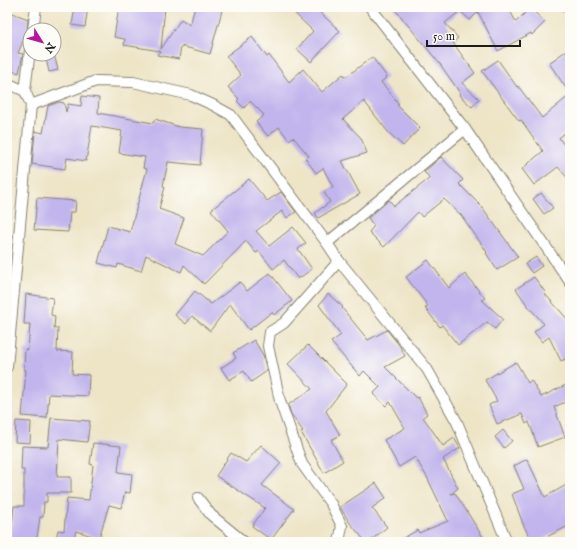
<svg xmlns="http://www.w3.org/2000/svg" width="577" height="549" font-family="'IM FELL English',serif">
<rect width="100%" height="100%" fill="#fdfcf7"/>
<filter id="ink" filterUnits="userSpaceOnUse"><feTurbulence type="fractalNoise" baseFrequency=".025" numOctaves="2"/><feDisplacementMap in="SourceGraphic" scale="8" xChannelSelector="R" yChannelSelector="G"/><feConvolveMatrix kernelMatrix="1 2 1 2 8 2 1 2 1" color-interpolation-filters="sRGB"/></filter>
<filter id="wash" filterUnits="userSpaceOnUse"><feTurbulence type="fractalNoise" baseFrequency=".012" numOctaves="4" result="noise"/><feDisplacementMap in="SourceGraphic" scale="16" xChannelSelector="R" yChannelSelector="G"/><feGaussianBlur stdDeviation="0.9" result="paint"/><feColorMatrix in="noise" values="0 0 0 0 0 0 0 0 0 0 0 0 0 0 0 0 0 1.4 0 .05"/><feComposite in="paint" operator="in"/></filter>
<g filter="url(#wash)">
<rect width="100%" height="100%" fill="#eee5c7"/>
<g id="blocks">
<g fill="#c2b5ed">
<path d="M75,7H88L85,27L72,25Z"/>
<path d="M119,7H165L161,49L181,19L190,25L195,7H223L210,54L181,46L179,59L157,55L160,51L124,45L125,39L114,37Z"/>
<path d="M288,7H314L340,31L311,62L297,49L313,31Z"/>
<path d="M393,7H508L516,22L530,8L545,22L532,35L531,33L498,51L478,12L470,20L460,11L445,23L458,38L453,43L475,73L462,83L479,99L472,107L459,95L460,93L440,64Z"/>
<path d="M7,11L28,19L27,32L18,53L23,54L19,73L7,69Z"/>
<path d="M252,37L267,57L269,55L289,82L303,69L322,92L343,74L346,77L372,57L387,77L381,82L399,104L397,105L420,128L403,146L388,132L364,101L343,119L361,138L367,153L342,161L360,194L318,218L315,213L330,202L324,192L333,187L323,168L316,173L305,158L309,156L293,137L289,140L279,127L268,136L256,122L264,115L250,101L244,108L237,101L239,99L228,87L241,75L226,56Z"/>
<path d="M570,48V94L549,63Z"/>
<path d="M45,54H54L58,70L49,72Z"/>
<path d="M498,60L517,87L518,86L542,118L570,95V128L559,138L570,153V181L558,167L534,185L522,169L543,151L521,120L519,121L482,71Z"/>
<path d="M82,96L99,98L98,113L153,123L155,119L179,127L203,129L200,165L168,162L163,186L165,187L159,209L184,218L175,244L203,256L228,231L211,210L249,179L267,201L281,192L296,212L287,218L282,211L256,231L269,246L293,227L306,243L298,249L312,269L298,279L284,260L273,269L259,251L256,253L246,241L204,284L184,265L181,272L146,255L141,271L118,264L117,268L98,263L108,226L130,232L147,169L143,168L145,157L119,153L122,131L92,126L86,161L67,158L65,169L32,164L35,131L43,133L48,106L59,102L64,103L66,112L68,104L81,106Z"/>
<path d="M441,157L463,180L459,184L482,207L518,257L497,270L486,253L487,252L461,215L444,199L422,217L418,212L384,247L369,232L374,226L368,218L389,200L394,206L430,178L424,172Z"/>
<path d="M541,193L553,208L544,214L533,199Z"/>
<path d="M37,198L76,201L75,212H70L68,232L34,230Z"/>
<path d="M536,257L542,266L532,273L525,264Z"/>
<path d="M428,260L449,288L465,274L485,298L482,300L503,319L495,329L487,322L458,345L442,325L440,327L425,308L428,306L406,277Z"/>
<path d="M270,273L292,301L274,315L272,312L249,330L230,304L210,331L192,316L186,324L175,315L195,291L211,304L240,282L247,291Z"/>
<path d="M534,277L545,292L544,293L570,322V357L561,361L549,337L542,342L534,332L544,324L528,306L516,289Z"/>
<path d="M26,294L53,298L51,315L55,316L54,328H58L57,351L73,352L72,374L89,375L88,396L49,394L47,418L22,416L26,370H24L25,349L28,350L30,324H24Z"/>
<path d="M328,294L343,307L342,308L368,340L387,330L399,345L405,356L385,367L416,398L418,397L427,414L423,417L443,446L454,438L460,448L443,459L458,488L451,494L455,493L486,542H396L418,530L419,533L448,521L427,477L415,457L399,467L384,440L405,428L390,402L386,406L373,394L380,387L364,371L360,376L331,342L341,335L319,305Z"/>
<path d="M254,340L263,355L267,371L251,382L244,371L229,380L221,368L236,358L233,353Z"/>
<path d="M308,345L347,384L326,411L340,435L331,440L343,461L324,473L301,432L303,431L291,414L288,405L312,389L288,364Z"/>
<path d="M516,362L528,383L531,380L541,397L570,383V400L554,407L565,437L538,447L529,422L526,424L522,414L497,424L489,405L497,401L485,380Z"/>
<path d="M51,418L90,421L87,442L59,439L57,477H71V493H47V502H44L43,517H40L37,538H34V542H10L14,506H24V470H21L22,446L48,447Z"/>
<path d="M16,421L31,422L30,443L15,442Z"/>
<path d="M503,430L512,441L504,448L495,437Z"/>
<path d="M93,443L121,446L118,472L132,474L130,493L125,492L121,508L109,505L99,538L76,531L73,542H55L58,530L64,531L67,498L89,500L93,465L90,464Z"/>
<path d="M261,445L281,463L262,485L294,509L271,540L252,526L265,508L216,476L231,453L246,462Z"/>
<path d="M527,459L545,497L570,483V525L537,542H532L523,524L512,494L524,489L514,466Z"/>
<path d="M376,483L386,498L372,508L387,527L369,542H366L350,523L340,507Z"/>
</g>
</g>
</g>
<g filter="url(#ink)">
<use href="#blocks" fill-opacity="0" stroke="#858072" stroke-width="1"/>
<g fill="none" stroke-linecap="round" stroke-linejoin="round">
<g stroke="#858072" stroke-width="12">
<g id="minor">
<path d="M370,7L465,129L570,282"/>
<path d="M567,7L570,11"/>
<path d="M33,30L36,7"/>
<path d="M7,83L25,91"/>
<path d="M31,105L96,81L133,82L191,95L213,105L231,115L327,243L339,261L427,369L457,422L507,542"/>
<path d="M327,243L465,129"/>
<path d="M339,261L284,323L270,332L268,346L280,401L302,464L331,504L342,526L339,542"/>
<path d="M7,367L31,105L25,91L30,50"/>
<path d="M198,498L211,515L244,542"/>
</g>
</g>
<use href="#minor" stroke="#fff" stroke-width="10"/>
</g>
</g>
<rect width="577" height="549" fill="none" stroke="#fdfcf7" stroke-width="24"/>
<g transform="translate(42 42) rotate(127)"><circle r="19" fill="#fdfcf7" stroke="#a3a29f"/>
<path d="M0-3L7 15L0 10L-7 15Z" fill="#b5179e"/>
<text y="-6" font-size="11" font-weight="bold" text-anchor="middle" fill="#1c1c1c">N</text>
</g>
<path d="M427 40v6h93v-6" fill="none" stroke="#1c1c1c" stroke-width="2"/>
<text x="433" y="40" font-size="12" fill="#1c1c1c" stroke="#fdfcf7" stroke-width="3" paint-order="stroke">50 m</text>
</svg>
